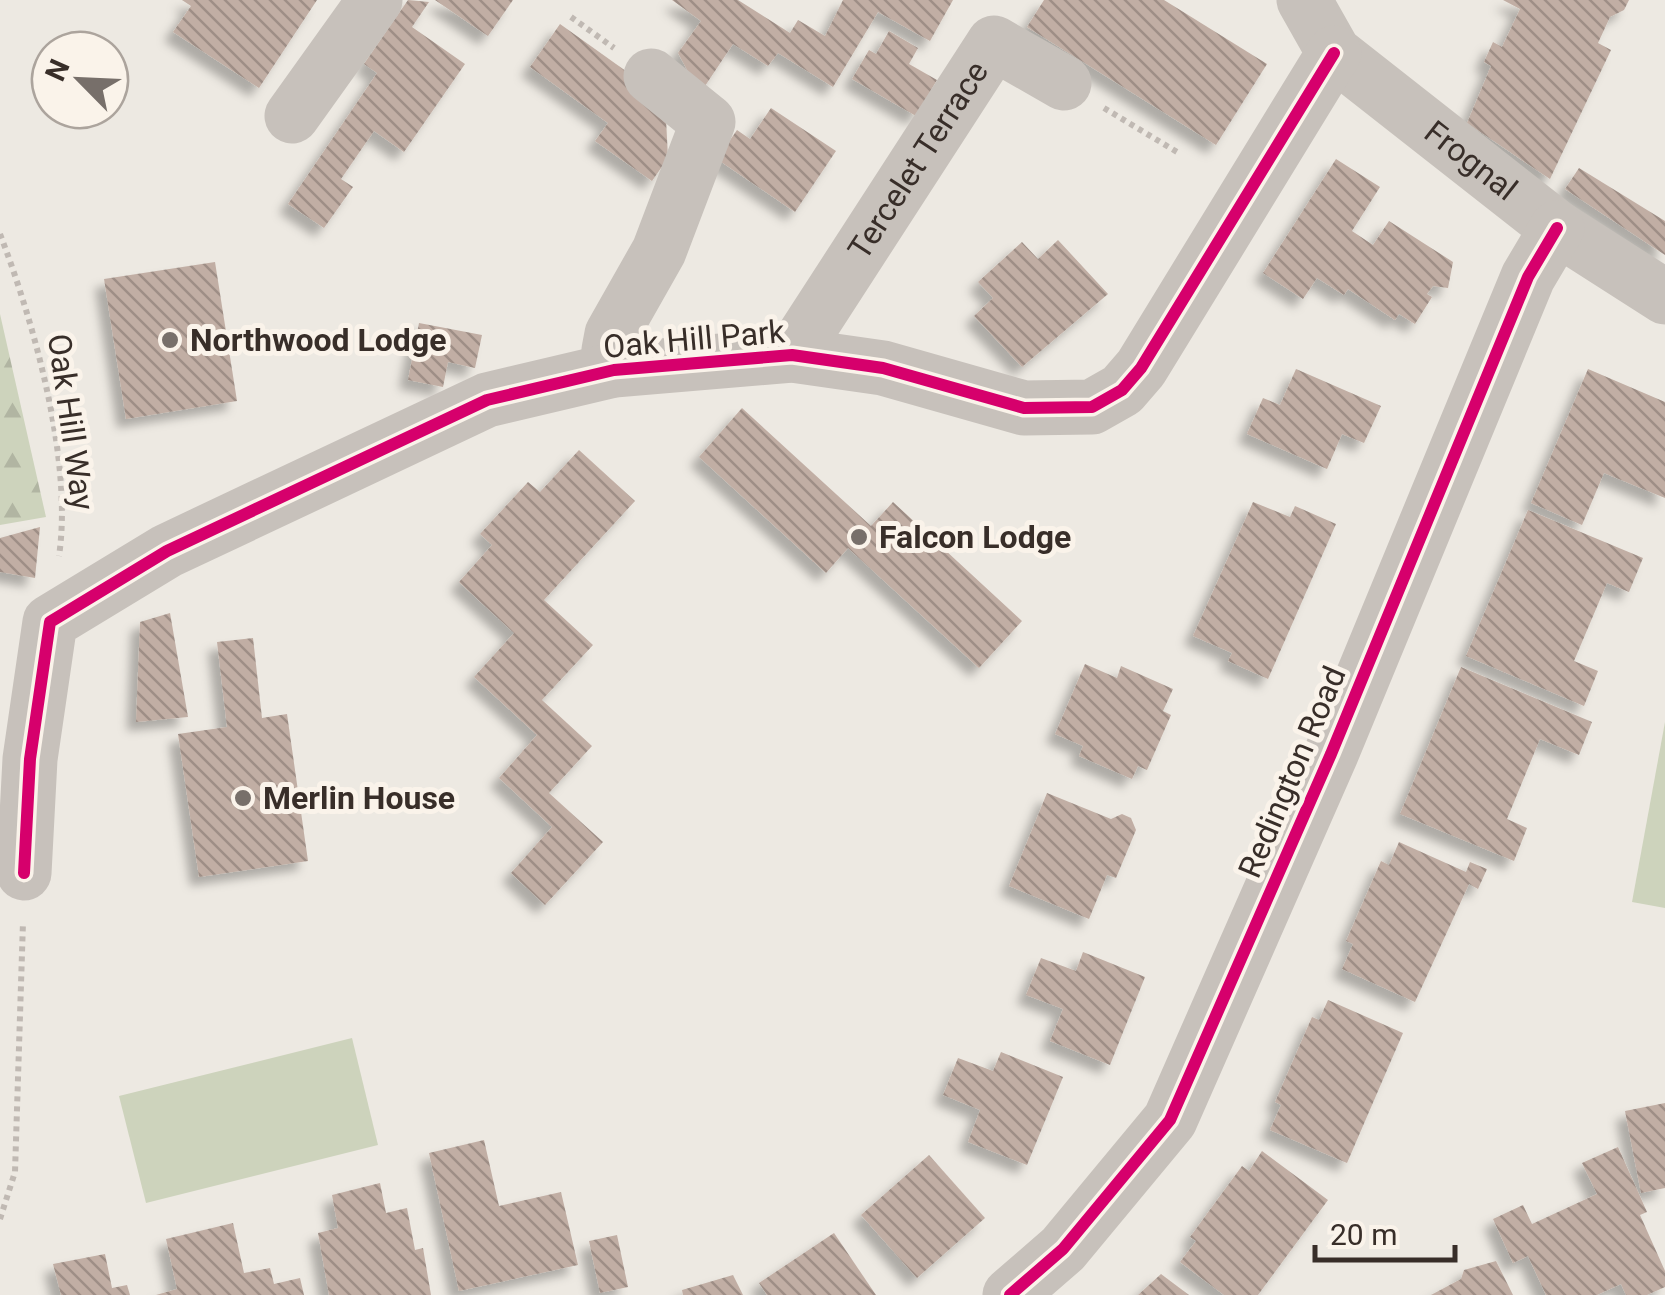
<svg xmlns="http://www.w3.org/2000/svg" width="1665" height="1295" font-family="Roboto,sans-serif">
<defs>
<pattern id="forest-firs" width="22" height="20" patternUnits="userSpaceOnUse" patternTransform="scale(2.5)"><rect width="22" height="20" fill="#cdd3bc"/><path d="M5 1l3.5 6h-7zM16 11l3.5 6h-7z" fill="#b1b5a2"/></pattern>
<pattern id="building-back-hatch" width="6" height="6" patternUnits="userSpaceOnUse" patternTransform="scale(2.5)"><rect width="6" height="6" fill="#c1aea4"/><path d="M-1 5l2 2M0 0l6 6M5-1l2 2" fill="none" stroke="#9e8e86"/></pattern>
<filter id="shadow"><feDropShadow dx="-9" dy="9" stdDeviation="5" flood-color="#0004"/></filter>
</defs>
<rect width="100%" height="100%" fill="#ede9e2"/>
<g fill="#cdd3bc">
<path d="M1665,722V908L1632,902Z"/>
<path d="M352,1038L378,1145L146,1203L119,1096Z"/>
</g>
<path fill="url(#forest-firs)" d="M0,314L46,517L0,525Z"/>
<g fill="url(#building-back-hatch)" filter="url(#shadow)">
<path d="M182,0H317L259,88L173,32L191,6Z"/>
<path d="M408,0L429,2L412,27L465,64L404,152L374,131L341,179L353,187L324,228L288,204L377,73L364,64Z"/>
<path d="M435,0H513L488,36Z"/>
<path d="M672,0H738L790,33L798,20L825,36L843,0H953L930,41L878,12L833,87L778,53L768,66L733,44L705,86L691,77L678,53L701,21Z"/>
<path d="M1044,0H1164L1267,64L1216,145L1027,27Z"/>
<path d="M1503,0H1629L1624,10L1610,17L1598,43L1611,50L1550,179L1467,123L1491,66L1484,62L1493,42L1502,47L1520,9Z"/>
<path d="M560,24L665,99L668,158L652,181L595,141L608,123L530,67Z"/>
<path d="M889,31L918,48L909,64L937,80L916,116L852,79L869,50L876,54Z"/>
<path d="M771,108L836,151L795,212L717,159L737,130L750,139Z"/>
<path d="M1336,159L1380,187L1352,231L1373,245L1389,221L1453,262L1448,288L1433,286L1427,294L1432,297L1415,324L1399,314L1395,320L1348,289L1344,295L1317,278L1303,299L1263,273Z"/>
<path d="M1579,168L1665,221V255L1565,189Z"/>
<path d="M1058,240L1108,294L1022,367L974,316L993,298L978,282L1022,242L1038,259Z"/>
<path d="M215,262L237,401L126,419L104,279Z"/>
<path d="M419,323L482,335L475,368L448,362L443,387L408,380Z"/>
<path d="M1296,369L1381,406L1364,443L1342,434L1327,469L1247,434L1263,398L1280,405Z"/>
<path d="M1588,369L1665,402V498L1604,473L1582,525L1531,503Z"/>
<path d="M742,408L871,526L893,502L1022,621L979,668L848,548L826,573L699,457Z"/>
<path d="M579,450L635,501L544,600L593,645L542,700L592,746L549,793L603,842L545,905L511,873L552,827L499,778L537,735L474,677L514,633L459,582L492,545L480,534L528,482L540,492Z"/>
<path d="M1253,502L1290,517L1295,506L1336,524L1268,679L1228,661L1232,653L1193,636Z"/>
<path d="M1528,510L1643,558L1629,592L1607,583L1574,661L1598,671L1584,706L1466,656Z"/>
<path d="M40,527L35,578L0,572V538Z"/>
<path d="M170,613L188,717L136,722L140,622Z"/>
<path d="M253,638L262,718L287,714L308,861L199,877L178,734L227,727L217,642Z"/>
<path d="M1085,664L1117,678L1121,666L1173,689L1163,711L1171,715L1147,770L1138,766L1132,779L1079,756L1083,746L1055,734Z"/>
<path d="M1461,667L1592,722L1579,755L1540,739L1507,819L1527,828L1514,861L1400,814Z"/>
<path d="M1047,793L1111,819L1122,814L1131,818L1136,830L1116,878L1107,875L1089,919L1009,886Z"/>
<path d="M1399,842L1466,872L1470,862L1487,869L1478,889L1469,884L1415,1002L1342,969L1353,944L1346,941L1381,861L1389,865Z"/>
<path d="M1083,952L1145,977L1110,1065L1050,1041L1063,1009L1026,995L1041,958L1076,971Z"/>
<path d="M1328,1000L1403,1033L1347,1163L1270,1130L1281,1105L1275,1102L1312,1017L1319,1020Z"/>
<path d="M1001,1052L1063,1077L1027,1165L968,1142L980,1110L943,1095L958,1058L993,1071Z"/>
<path d="M1665,1103V1188L1641,1193L1625,1111Z"/>
<path d="M484,1140L499,1206L561,1192L578,1265L459,1291L429,1153Z"/>
<path d="M1618,1147L1647,1212L1640,1215L1665,1271V1287L1647,1295H1626L1621,1284L1597,1295H1546L1528,1256L1513,1263L1493,1219L1523,1205L1532,1224L1597,1194L1582,1163Z"/>
<path d="M1262,1151L1328,1200L1258,1295H1224L1180,1262L1196,1241L1190,1237L1242,1166L1249,1171Z"/>
<path d="M929,1155L985,1218L917,1278L861,1215Z"/>
<path d="M380,1183L386,1213L407,1208L415,1250L423,1248L431,1295H329L318,1233L338,1228L332,1195Z"/>
<path d="M233,1223L244,1273L270,1268L274,1284L300,1278L304,1295H156L177,1289L166,1239Z"/>
<path d="M834,1233L876,1295H767L759,1283Z"/>
<path d="M617,1235L628,1287L600,1293L589,1241Z"/>
<path d="M105,1254L112,1288L127,1285L130,1295H61L53,1264Z"/>
<path d="M1496,1261L1513,1295H1431L1461,1279L1464,1270Z"/>
<path d="M1161,1274L1189,1295H1138Z"/>
<path d="M733,1275L743,1295H683L682,1290Z"/>
</g>
<g fill="none" stroke-linecap="round" stroke-linejoin="round">
<g stroke="#c0b9b3" stroke-width="6" stroke-dasharray="5 5" stroke-linecap="butt">
<path d="M571,17L614,48"/>
<path d="M1104,108L1177,152"/>
<path d="M0,234C34,323 73,461 59,556"/>
<path d="M0,1219L15,1172L23,922"/>
</g>
<g stroke="#c7c1bb" stroke-width="55">
<path id="s1" d="M1304,0L1334,53L1557,228L1665,297"/>
<path d="M292,116L375,0"/>
<path id="s2" d="M792,355L994,43L1064,83"/>
<path d="M614,370L609,350L612,334L659,251L708,122L651,76"/>
<path d="M24,873L30,759L50,622L167,551L487,400L614,370L792,355L883,368L1024,408L1092,407L1122,390L1141,368L1334,53"/>
<path d="M1010,1295L1063,1249L1170,1120L1331,754L1528,277L1557,228"/>
</g>
<g stroke="#faf3ea" stroke-width="19">
<g id="cycleway">
<path d="M24,873L30,759L50,622L167,551L487,400L614,370L792,355L883,368L1024,408L1092,407L1122,390L1141,368L1334,53"/>
<path d="M1010,1295L1063,1249L1170,1120L1331,754L1528,277L1557,228"/>
</g>
</g>
<use href="#cycleway" stroke="#d6006c" stroke-width="12"/>
</g>
<g fill="#776f6a" stroke="#faf3ea" stroke-width="4">
<circle cx="170" cy="340" r="10"/>
<circle cx="859" cy="537" r="10"/>
<circle cx="243" cy="798" r="10"/>
</g>
<g text-anchor="middle" dominant-baseline="central" stroke-width="10" stroke-linejoin="round" paint-order="stroke">
<g font-size="32" fill="#382e29" stroke="#faf3ea">
<text stroke="none"><textPath href="#s2" startOffset="232">Tercelet Terrace</textPath></text>
<text stroke="none"><textPath href="#s1" startOffset="235">Frognal</textPath></text>
<text transform="translate(694 339) rotate(-5)">Oak Hill Park</text>
<text transform="translate(71 422) rotate(82)">Oak Hill Way</text>
<text transform="translate(1292 772) rotate(-67)">Redington Road</text>
</g>
<g font-size="32" font-weight="bold" fill="#382e29" stroke="#faf3ea" text-anchor="start">
<text x="190" y="340">Northwood Lodge</text>
<text x="879" y="537">Falcon Lodge</text>
<text x="263" y="798">Merlin House</text>
</g>
</g>
<g transform="translate(80 80) rotate(294)"><circle r="48" fill="#faf3ea" stroke="#aca49d" stroke-width="2.5"/>
<path d="M0-8L18 38L0 25L-18 38Z" fill="#776f6a"/>
<text y="-15" font-size="28" font-weight="bold" text-anchor="middle" fill="#382e29">N</text>
</g>
<path d="M1315 1245v15h140v-15" fill="none" stroke="#382e29" stroke-width="5"/>
<text x="1330" y="1245" font-size="30" fill="#382e29" stroke="#faf3ea" stroke-width="8" paint-order="stroke">20 m</text>
</svg>
